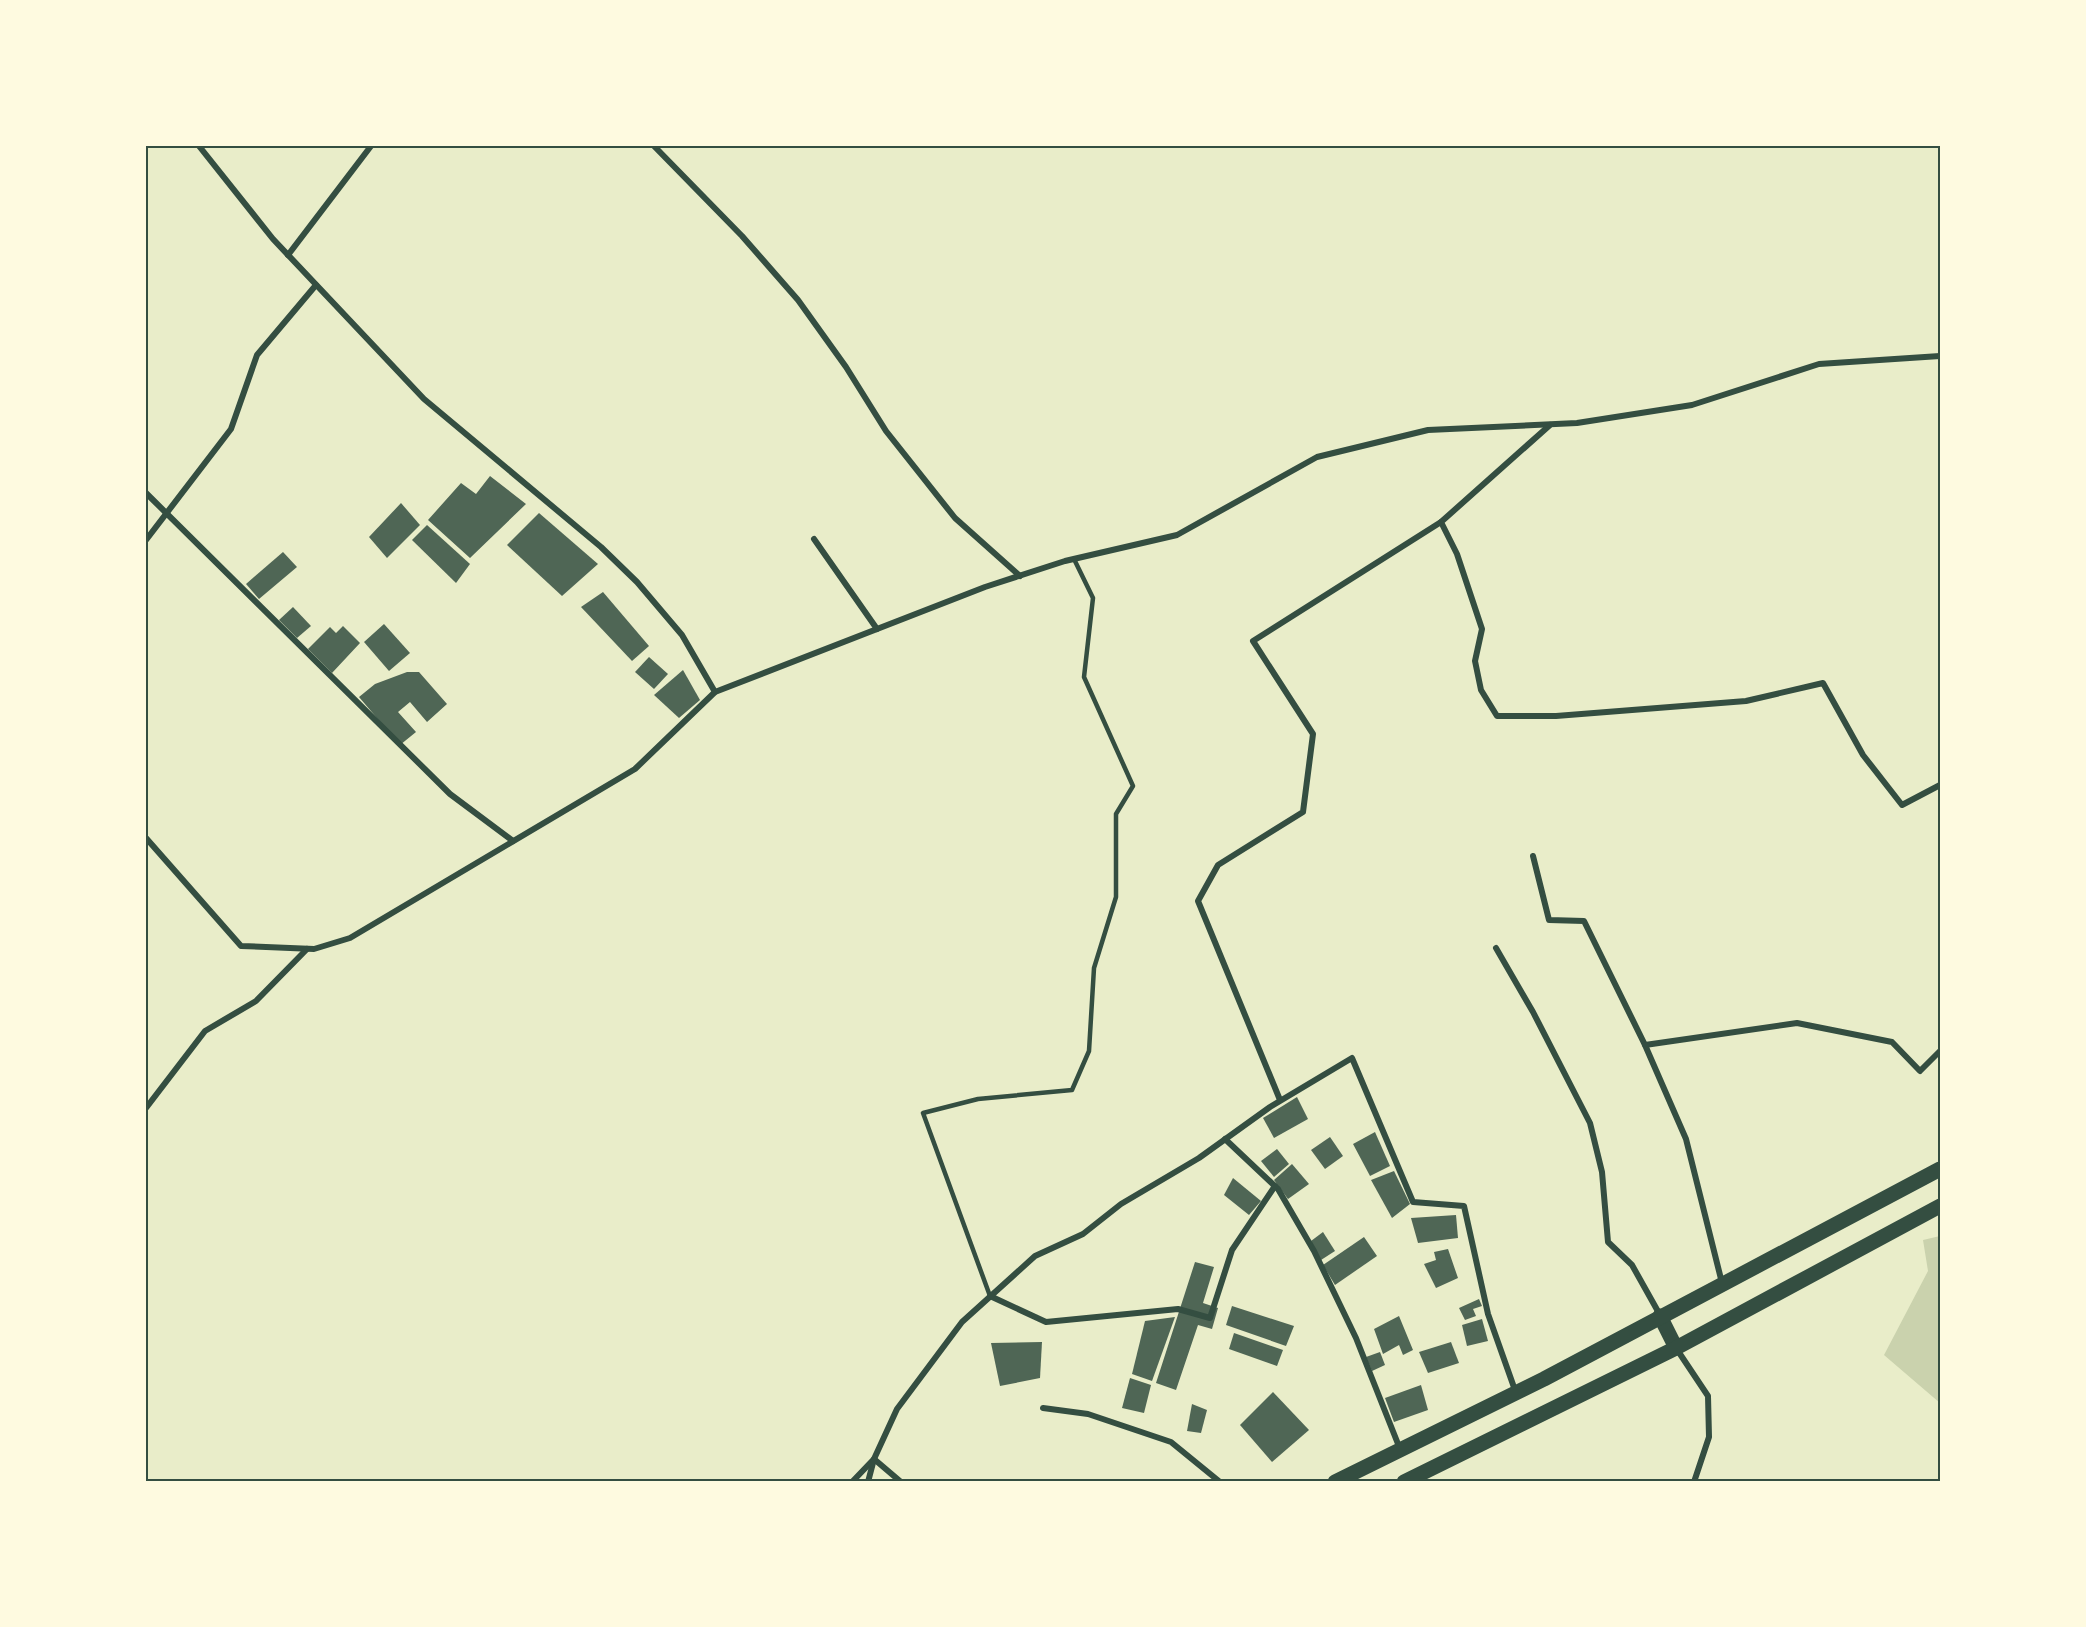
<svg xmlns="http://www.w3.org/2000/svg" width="2086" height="1627" font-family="'Public Sans',sans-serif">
<rect width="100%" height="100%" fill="#e9edc9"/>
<path fill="#cad2ad" d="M1940,1236V1403L1884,1355L1928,1271L1923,1240Z"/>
<g fill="#4f6655">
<path d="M490,476L526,504L470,558L428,520L461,483L476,494Z"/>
<path d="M401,503L420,525L387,558L369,537Z"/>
<path d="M539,513L598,564L562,596L507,545Z"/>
<path d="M427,525L470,564L456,583L412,540Z"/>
<path d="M283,552L297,567L259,599L246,584Z"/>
<path d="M603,592L649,646L632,661L581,607Z"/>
<path d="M293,607L311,626L297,638L279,620Z"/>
<path d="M384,624L410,653L389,671L364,642Z"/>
<path d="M343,626L360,643L332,673L308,649L330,627L336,633Z"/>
<path d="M649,657L668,674L654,689L635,672Z"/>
<path d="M683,670L700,700L679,718L654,695Z"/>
<path d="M407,672H419L447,704L427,722L410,702L398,712L416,732L400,745L359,697L375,684Z"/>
<path d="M1297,1097L1308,1119L1274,1138L1263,1118Z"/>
<path d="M1375,1132L1390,1166L1370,1176L1353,1144Z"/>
<path d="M1330,1137L1343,1156L1325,1169L1311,1150Z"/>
<path d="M1277,1149L1289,1164L1274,1177L1261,1161Z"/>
<path d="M1292,1164L1309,1184L1288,1199L1274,1180Z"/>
<path d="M1394,1171L1410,1204L1392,1218L1371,1180Z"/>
<path d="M1233,1178L1261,1201L1249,1215L1224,1195Z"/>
<path d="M1456,1215L1458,1238L1418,1243L1411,1218Z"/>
<path d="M1323,1232L1335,1251L1321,1260L1311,1241Z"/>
<path d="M1364,1237L1377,1256L1335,1285L1323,1265Z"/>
<path d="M1448,1249L1458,1278L1436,1288L1424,1264L1436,1260L1434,1252Z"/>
<path d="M1195,1262L1214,1267L1203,1303L1218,1308L1212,1329L1198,1325L1176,1390L1156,1383Z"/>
<path d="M1479,1299L1482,1306L1473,1309L1476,1316L1465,1320L1459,1308Z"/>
<path d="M1232,1306L1294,1326L1286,1346L1226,1325Z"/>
<path d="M1399,1316L1413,1350L1403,1355L1399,1345L1383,1354L1374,1329Z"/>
<path d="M1175,1317L1152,1381L1132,1374L1145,1321Z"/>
<path d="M1482,1319L1488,1341L1467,1346L1462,1325Z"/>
<path d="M1234,1333L1283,1350L1277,1366L1229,1349Z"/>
<path d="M1042,1342L1040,1378L1000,1386L991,1343Z"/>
<path d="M1451,1342L1459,1363L1428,1373L1419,1352Z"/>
<path d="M1380,1352L1385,1365L1372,1371L1366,1357Z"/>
<path d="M1130,1378L1151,1385L1144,1413L1122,1408Z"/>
<path d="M1421,1385L1428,1410L1394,1422L1385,1398Z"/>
<path d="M1273,1392L1309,1430L1272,1462L1240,1425Z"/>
<path d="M1192,1404L1207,1410L1201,1433L1187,1431Z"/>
</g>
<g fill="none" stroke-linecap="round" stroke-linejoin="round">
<path stroke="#344e41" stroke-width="4.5" d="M990,1296L923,1113L978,1099L1072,1090L1089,1051L1094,968L1116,897V814L1133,786L1084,677L1093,598L1074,559"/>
<g stroke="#344e41" stroke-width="6">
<path d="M199,146L273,239L424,399L601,547L637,582L682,635L715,692"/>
<path d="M654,146L742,236L798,300L846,367L886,431L955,518L1020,576"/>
<path d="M288,255L371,146"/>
<path d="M1550,425L1441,522L1457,554L1482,629L1475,661L1481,690L1497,716H1556L1746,701L1823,683L1863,755L1902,805L1940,785"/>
<path d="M146,493L450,794L513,841"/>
<path d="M814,539L877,629"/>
<path d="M146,540L231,429L257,355L316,285"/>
<path d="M146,838L241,946L314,949L350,938L635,769L715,692L985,587L1065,561L1177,535L1317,457L1428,430L1577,423L1692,405L1819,364L1940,356"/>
<path d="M1533,856L1549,920L1584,921L1645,1045"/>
<path d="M1496,948L1533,1012L1590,1123L1602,1172L1608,1242L1632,1265L1660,1315"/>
<path d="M1280,1100L1198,901L1218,865L1303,812L1313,734L1253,641L1441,522"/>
<path d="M146,1108L205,1031L256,1001L307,949"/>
<path d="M1225,1139L1278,1189L1314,1251L1356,1338L1400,1449"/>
<path d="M1722,1283L1686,1139L1645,1045L1797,1023L1892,1042L1920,1071L1940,1051"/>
<path d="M990,1296L1046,1322L1178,1309L1210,1318L1232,1250L1275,1186"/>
<path d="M1676,1348L1708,1396L1709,1437L1694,1482"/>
<path d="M1043,1408L1088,1414L1171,1442L1220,1482"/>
<path d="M852,1482L874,1459L901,1482"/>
<path d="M868,1482L874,1459L897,1409L962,1322L1035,1256L1083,1234L1121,1204L1199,1158L1270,1107L1352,1058L1413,1202L1464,1206L1488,1314L1516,1393"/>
</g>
<g stroke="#344e41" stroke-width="15">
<path d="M1660,1316L1676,1348"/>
<path d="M1335,1482L1544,1379L1940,1169"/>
<path d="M1404,1482L1676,1348L1940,1206"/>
</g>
</g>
<rect width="2086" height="1627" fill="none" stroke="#fefae0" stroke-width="294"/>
<rect x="147" y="147" width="1792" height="1333" fill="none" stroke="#344e41" stroke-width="2"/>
</svg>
